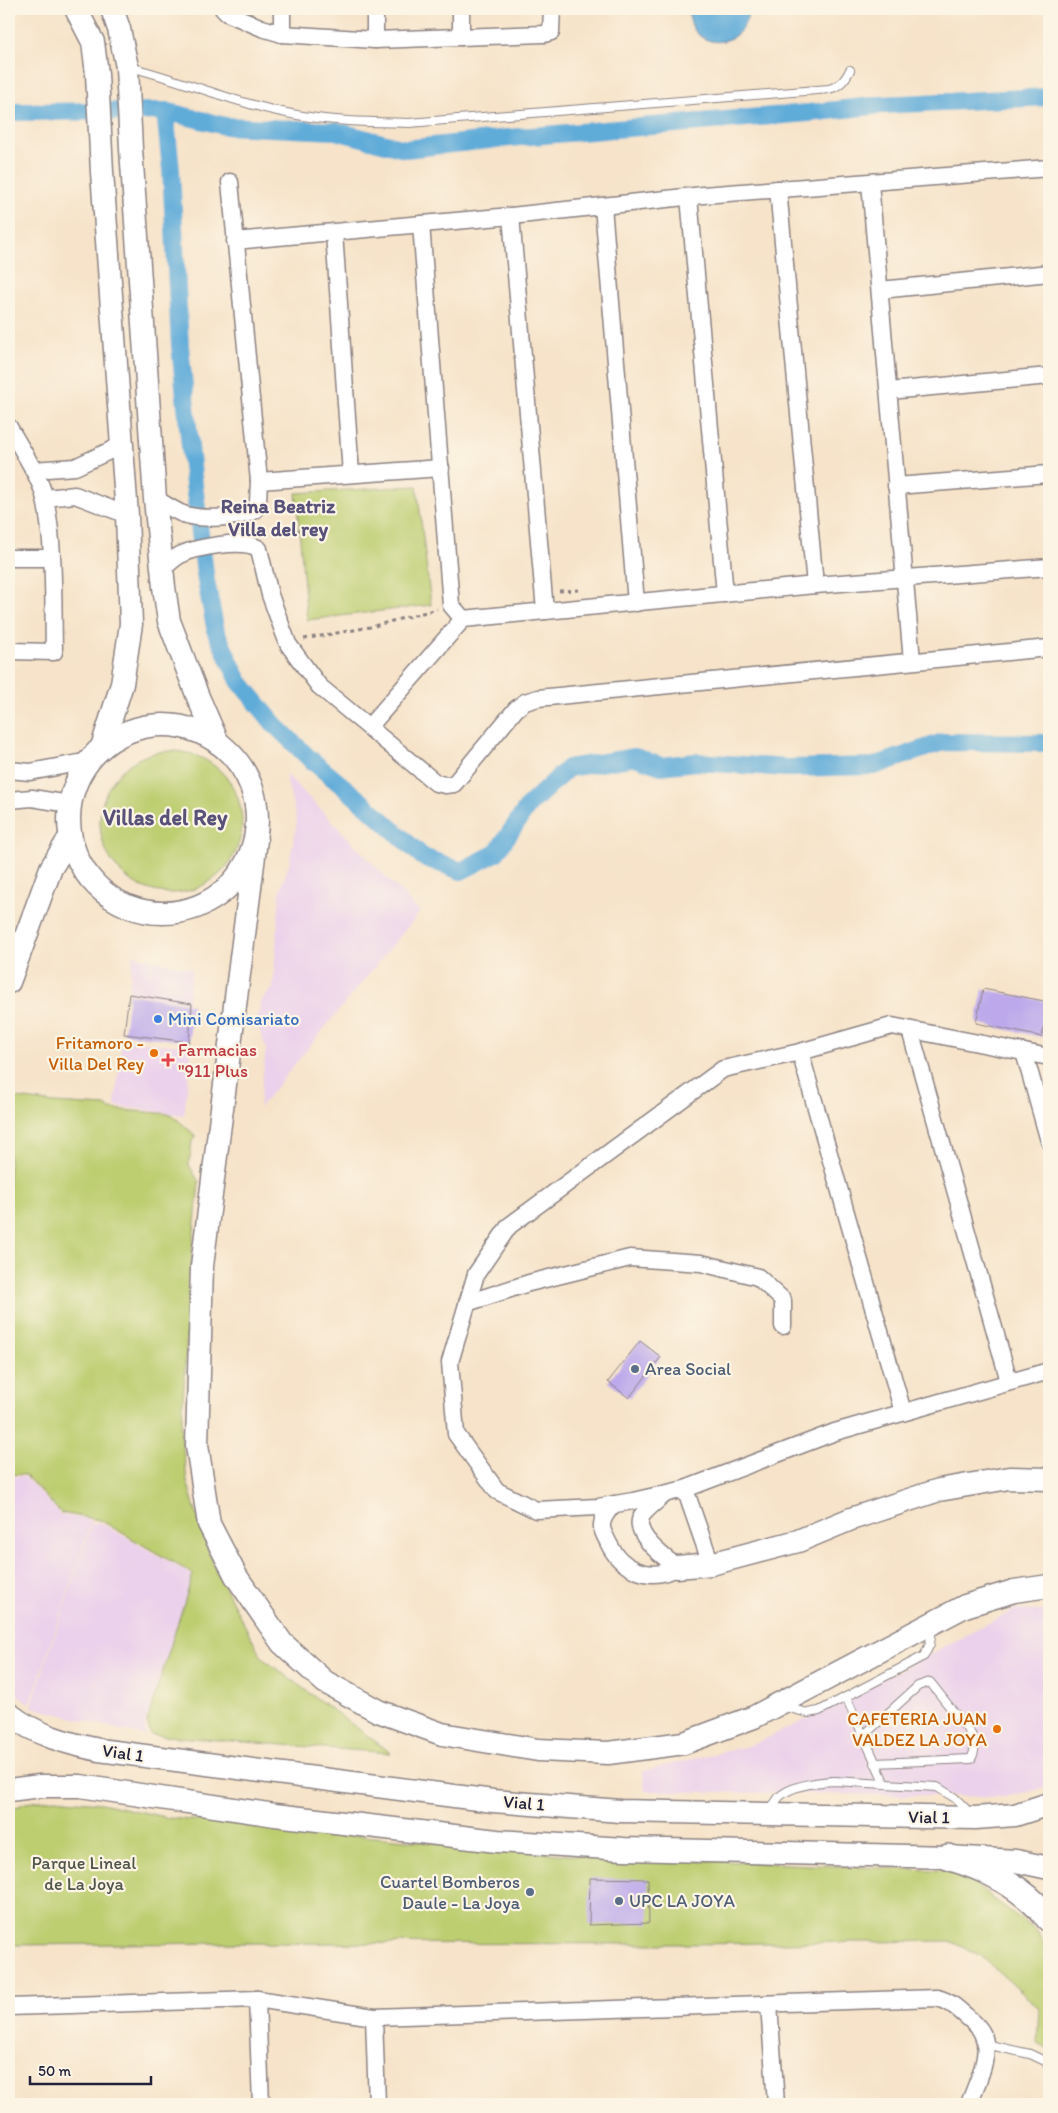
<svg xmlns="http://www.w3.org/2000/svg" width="1058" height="2113" font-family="Itim,sans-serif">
<rect width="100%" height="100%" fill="#fcf5e5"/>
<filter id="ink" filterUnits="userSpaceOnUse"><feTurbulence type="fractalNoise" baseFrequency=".02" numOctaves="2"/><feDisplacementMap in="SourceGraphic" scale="10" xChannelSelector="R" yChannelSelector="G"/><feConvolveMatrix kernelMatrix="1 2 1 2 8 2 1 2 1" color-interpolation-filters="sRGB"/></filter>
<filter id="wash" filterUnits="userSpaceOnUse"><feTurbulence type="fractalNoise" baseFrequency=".0096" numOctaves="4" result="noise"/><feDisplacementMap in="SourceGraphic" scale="20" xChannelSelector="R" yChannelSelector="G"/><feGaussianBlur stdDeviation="1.12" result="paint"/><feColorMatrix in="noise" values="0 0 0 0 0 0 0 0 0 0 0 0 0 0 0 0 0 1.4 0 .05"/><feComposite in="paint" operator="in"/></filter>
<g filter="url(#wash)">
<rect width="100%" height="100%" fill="#f6e3c9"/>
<g fill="#ebd1eb">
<path d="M285,773L420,912L259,1108L266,1048L256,1021L262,1000L273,988L280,891L289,864L297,821Z"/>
<path d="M133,955L192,969L188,1002L129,993Z"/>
<path d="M122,1040L192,1047L184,1115L115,1106Z"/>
<path d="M9,1476L25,1477L61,1515L92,1520L32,1700L28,1703L9,1687Z"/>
<path d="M99,1522L192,1575L145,1724V1736L31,1707L92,1523Z"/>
<path d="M1014,1610L1049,1611V1784L1044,1788L1004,1797L645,1791L643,1771L752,1745L797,1724Z"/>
</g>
<g fill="#bdce71" stroke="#707856">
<path d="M417,486L431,605L307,620L296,493Z"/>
<circle cx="171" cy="822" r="71"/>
<path d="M11,1097L54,1103L106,1106L108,1109L171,1114L196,1136L192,1141L189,1165L199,1182L192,1252L181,1433L187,1481L200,1526L214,1567L262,1658L391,1753L151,1735L147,1722L193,1574L100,1520L61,1513L25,1475L9,1474V1103Z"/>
<path d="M54,1799L101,1803L169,1818L568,1855L957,1871L1039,1933L1049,1957V2049L1037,2044L1039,2008L980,1955L950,1941L684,1944L234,1943L9,1945V1811L25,1803Z"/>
</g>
<path fill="#61acd9" stroke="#42678a" d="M687,9H748C748,42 708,53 693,28C690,22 689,15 687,9Z"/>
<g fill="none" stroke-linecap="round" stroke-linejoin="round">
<g stroke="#61acd9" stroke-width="18">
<path d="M165,111L171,170L180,346L193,476L206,581L216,632L239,681L274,724L310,759L369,808L423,857L461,871L496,853L528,806L568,768L635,757L661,766L696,762L788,768L874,766L943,742L1049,743"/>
<path d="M9,112L165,111L225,126L336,131L405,149L508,138L809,113L881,105L1049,97"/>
</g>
</g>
<g id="blocks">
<g fill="#bca8eb">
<path d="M983,989L1049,1002L1042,1037L976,1023Z"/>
<path d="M129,994L192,1004L189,1042L124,1034Z"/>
<path d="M640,1341L661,1357L629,1398L608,1382Z"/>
<path d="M590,1878L648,1879L649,1923L589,1925Z"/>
</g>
</g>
</g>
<g filter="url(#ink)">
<use href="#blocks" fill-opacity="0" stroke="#8c8282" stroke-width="1"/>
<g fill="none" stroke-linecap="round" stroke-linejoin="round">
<g stroke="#8c8282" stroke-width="10">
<g id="lane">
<path d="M130,67C188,82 244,107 303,116C338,122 374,122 409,123L829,89C840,86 845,80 850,70"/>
<path d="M846,1697L885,1784"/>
<path d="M785,1707L808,1713L819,1711L924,1656L930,1644L932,1628"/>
<path d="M863,1736L918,1686L930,1682L971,1734C975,1743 976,1750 971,1759L875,1763"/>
<path d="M770,1811C773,1806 776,1801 779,1797C792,1785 818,1782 834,1781L937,1787L955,1798L971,1814"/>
<path d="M985,2044L1030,2054L1049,2063"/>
</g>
</g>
<g stroke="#8c8282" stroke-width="19">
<g id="street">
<path d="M223,9L227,13L262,28L282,34L375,40L544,34L551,32L552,9"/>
<path d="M375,9V40"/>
<path d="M461,9V37"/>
<path d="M282,34V9"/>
<path d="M870,183L912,661"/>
<path d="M778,189L815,585"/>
<path d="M689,197L725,594"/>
<path d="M603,206L636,603"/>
<path d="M511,216L545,611"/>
<path d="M334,233L351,474"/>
<path d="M235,241L511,216L703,195L1049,168"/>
<path d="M880,290L1049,273"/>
<path d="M889,391L1049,376"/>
<path d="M9,427C20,447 41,478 45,499C55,545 53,604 54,652L9,651"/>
<path d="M33,470L75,467L120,446"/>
<path d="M259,481L441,468"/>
<path d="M896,486L1049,474"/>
<path d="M45,498L75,495L127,515"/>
<path d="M155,499C164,503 173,510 183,514C200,520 240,519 255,510L258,502L259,481L230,182"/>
<path d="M9,558H51"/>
<path d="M162,570C168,564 173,559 180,555C196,547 244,538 259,549L270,595L288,644L319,686L436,783L445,785L454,784L516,709L525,702L538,698L1049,648"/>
<path d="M463,619L815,585L1049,567"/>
<path d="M369,727L463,619L451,605L421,224"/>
<path d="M9,770L30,772L89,761"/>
<path d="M9,800L32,798L69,804"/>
<path d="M910,1030L1009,1381"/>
<path d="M800,1052L903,1412"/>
<path d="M1024,1052L1049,1141"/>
<path d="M1049,1057L892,1026L800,1052L723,1069L509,1226L476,1274L450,1362L456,1434L497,1491L536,1510L598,1507L633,1501L685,1489L835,1432L1049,1371"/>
<path d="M467,1303L529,1283L630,1258L701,1263L758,1277L783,1300V1326"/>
<path d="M685,1489L711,1564"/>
<path d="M614,1504C609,1510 603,1515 602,1524C601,1529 605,1536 608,1542C620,1569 650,1583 677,1567C665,1558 629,1532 643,1514C649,1507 657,1501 664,1495"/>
<path d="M257,1999L261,2104"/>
<path d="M769,2004L776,2104"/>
<path d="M9,2007L257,1999L374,2017L937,1998C950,2001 957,2008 966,2016C972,2021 979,2026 982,2033C993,2054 976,2084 969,2104"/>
<path d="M374,2017L377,2104"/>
</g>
</g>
<g stroke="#8c8282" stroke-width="25">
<g id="secondary">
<path d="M76,9L93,42L97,74L102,172L127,515L131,624L122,684L102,747"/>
<path d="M112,9L119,29L127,67L131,149L155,499L164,587L169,621L198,697L218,743"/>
<circle cx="163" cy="819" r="94"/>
<path d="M256,840L202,1266L197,1445L209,1524L236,1576L282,1643L325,1682L378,1711L442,1734L538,1750L608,1753L684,1743L754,1717L965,1606L1014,1591L1049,1586"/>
<path d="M9,982L51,868L70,837"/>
<path d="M677,1567L711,1564L798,1541L851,1519L939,1490L1009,1478L1049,1479"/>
<path d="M9,1714C36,1735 66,1743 99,1750L493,1801L620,1811L975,1818L1015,1815L1049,1804"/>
<path d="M9,1790L40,1786H80L275,1815L497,1841L624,1849L948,1857L1016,1861L1049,1868"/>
</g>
</g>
<g stroke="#8c8282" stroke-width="28">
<path id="primary" d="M948,1857C988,1869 1022,1886 1049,1919"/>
</g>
<g stroke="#8c8282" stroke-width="3" stroke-dasharray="4 4" stroke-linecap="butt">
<path d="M264,534L299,531"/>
<path d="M559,591L580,590"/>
<path d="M304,639L370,627L437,609"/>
</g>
<use href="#lane" stroke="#fff" stroke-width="8"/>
<use href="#street" stroke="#fff" stroke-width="16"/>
<use href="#secondary" stroke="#fff" stroke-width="22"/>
<use href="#primary" stroke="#fff" stroke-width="25"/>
</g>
</g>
<circle fill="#3f7fe0" stroke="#fcf5e5" stroke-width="2" cx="158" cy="1019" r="5"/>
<g fill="#e8710a" stroke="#fcf5e5" stroke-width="2">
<circle cx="154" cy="1053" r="5"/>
<circle cx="997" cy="1729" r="5"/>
</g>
<path fill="#e0444e" stroke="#fcf5e5" stroke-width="2" d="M165.5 1052.5h5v5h5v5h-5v5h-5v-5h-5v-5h5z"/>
<g fill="#5c6f8a" stroke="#fcf5e5" stroke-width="2">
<circle cx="635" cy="1369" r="5"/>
<circle cx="530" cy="1892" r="5"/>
<circle cx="619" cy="1901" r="5"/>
</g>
<g text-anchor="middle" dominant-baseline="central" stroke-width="4.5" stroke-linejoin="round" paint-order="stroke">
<g font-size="18" fill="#366cbe" stroke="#fcf5e5" text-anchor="start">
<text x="168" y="1019">Mini Comisariato</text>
</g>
<g font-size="18" fill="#c56008" stroke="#fcf5e5" text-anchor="end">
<text x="144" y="1043">Fritamoro -<tspan x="144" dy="21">Villa Del Rey</tspan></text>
<text x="987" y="1719">CAFETERIA JUAN<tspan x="987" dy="21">VALDEZ LA JOYA</tspan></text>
</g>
<g font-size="18" fill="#be3a42" stroke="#fcf5e5" text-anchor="start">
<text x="178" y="1050">Farmacias<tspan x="178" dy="21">"911 Plus</tspan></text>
</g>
<g font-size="18" fill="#4e5e75" stroke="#fcf5e5" text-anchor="start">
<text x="645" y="1369">Area Social</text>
<text x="520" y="1882" text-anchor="end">Cuartel Bomberos<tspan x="520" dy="21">Daule - La Joya</tspan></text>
<text x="629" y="1901">UPC LA JOYA</text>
</g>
<g font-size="18" fill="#22223b" stroke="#fcf5e5">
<text transform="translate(123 1753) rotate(8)">Vial 1</text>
<text transform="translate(524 1803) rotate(5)">Vial 1</text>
<text transform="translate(929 1817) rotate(1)">Vial 1</text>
</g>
<g font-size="18" fill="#50564b" stroke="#fcf5e5">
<text x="84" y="1863">Parque Lineal<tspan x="84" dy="21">de La Joya</tspan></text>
</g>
<g font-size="20" font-weight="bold" fill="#585179" stroke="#fcf5e5">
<text x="278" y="506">Reina Beatriz<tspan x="278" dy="23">Villa del rey</tspan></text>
</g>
<g font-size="22" font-weight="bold" fill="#585179" stroke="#fcf5e5">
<text x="165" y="817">Villas del Rey</text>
</g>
</g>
<rect width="1058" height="2113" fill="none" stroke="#fcf5e5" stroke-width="30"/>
<path d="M30 2076v8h121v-8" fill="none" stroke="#22223b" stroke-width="2.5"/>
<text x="38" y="2076" font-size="15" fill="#22223b" stroke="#fcf5e5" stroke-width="4" paint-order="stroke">50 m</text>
</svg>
